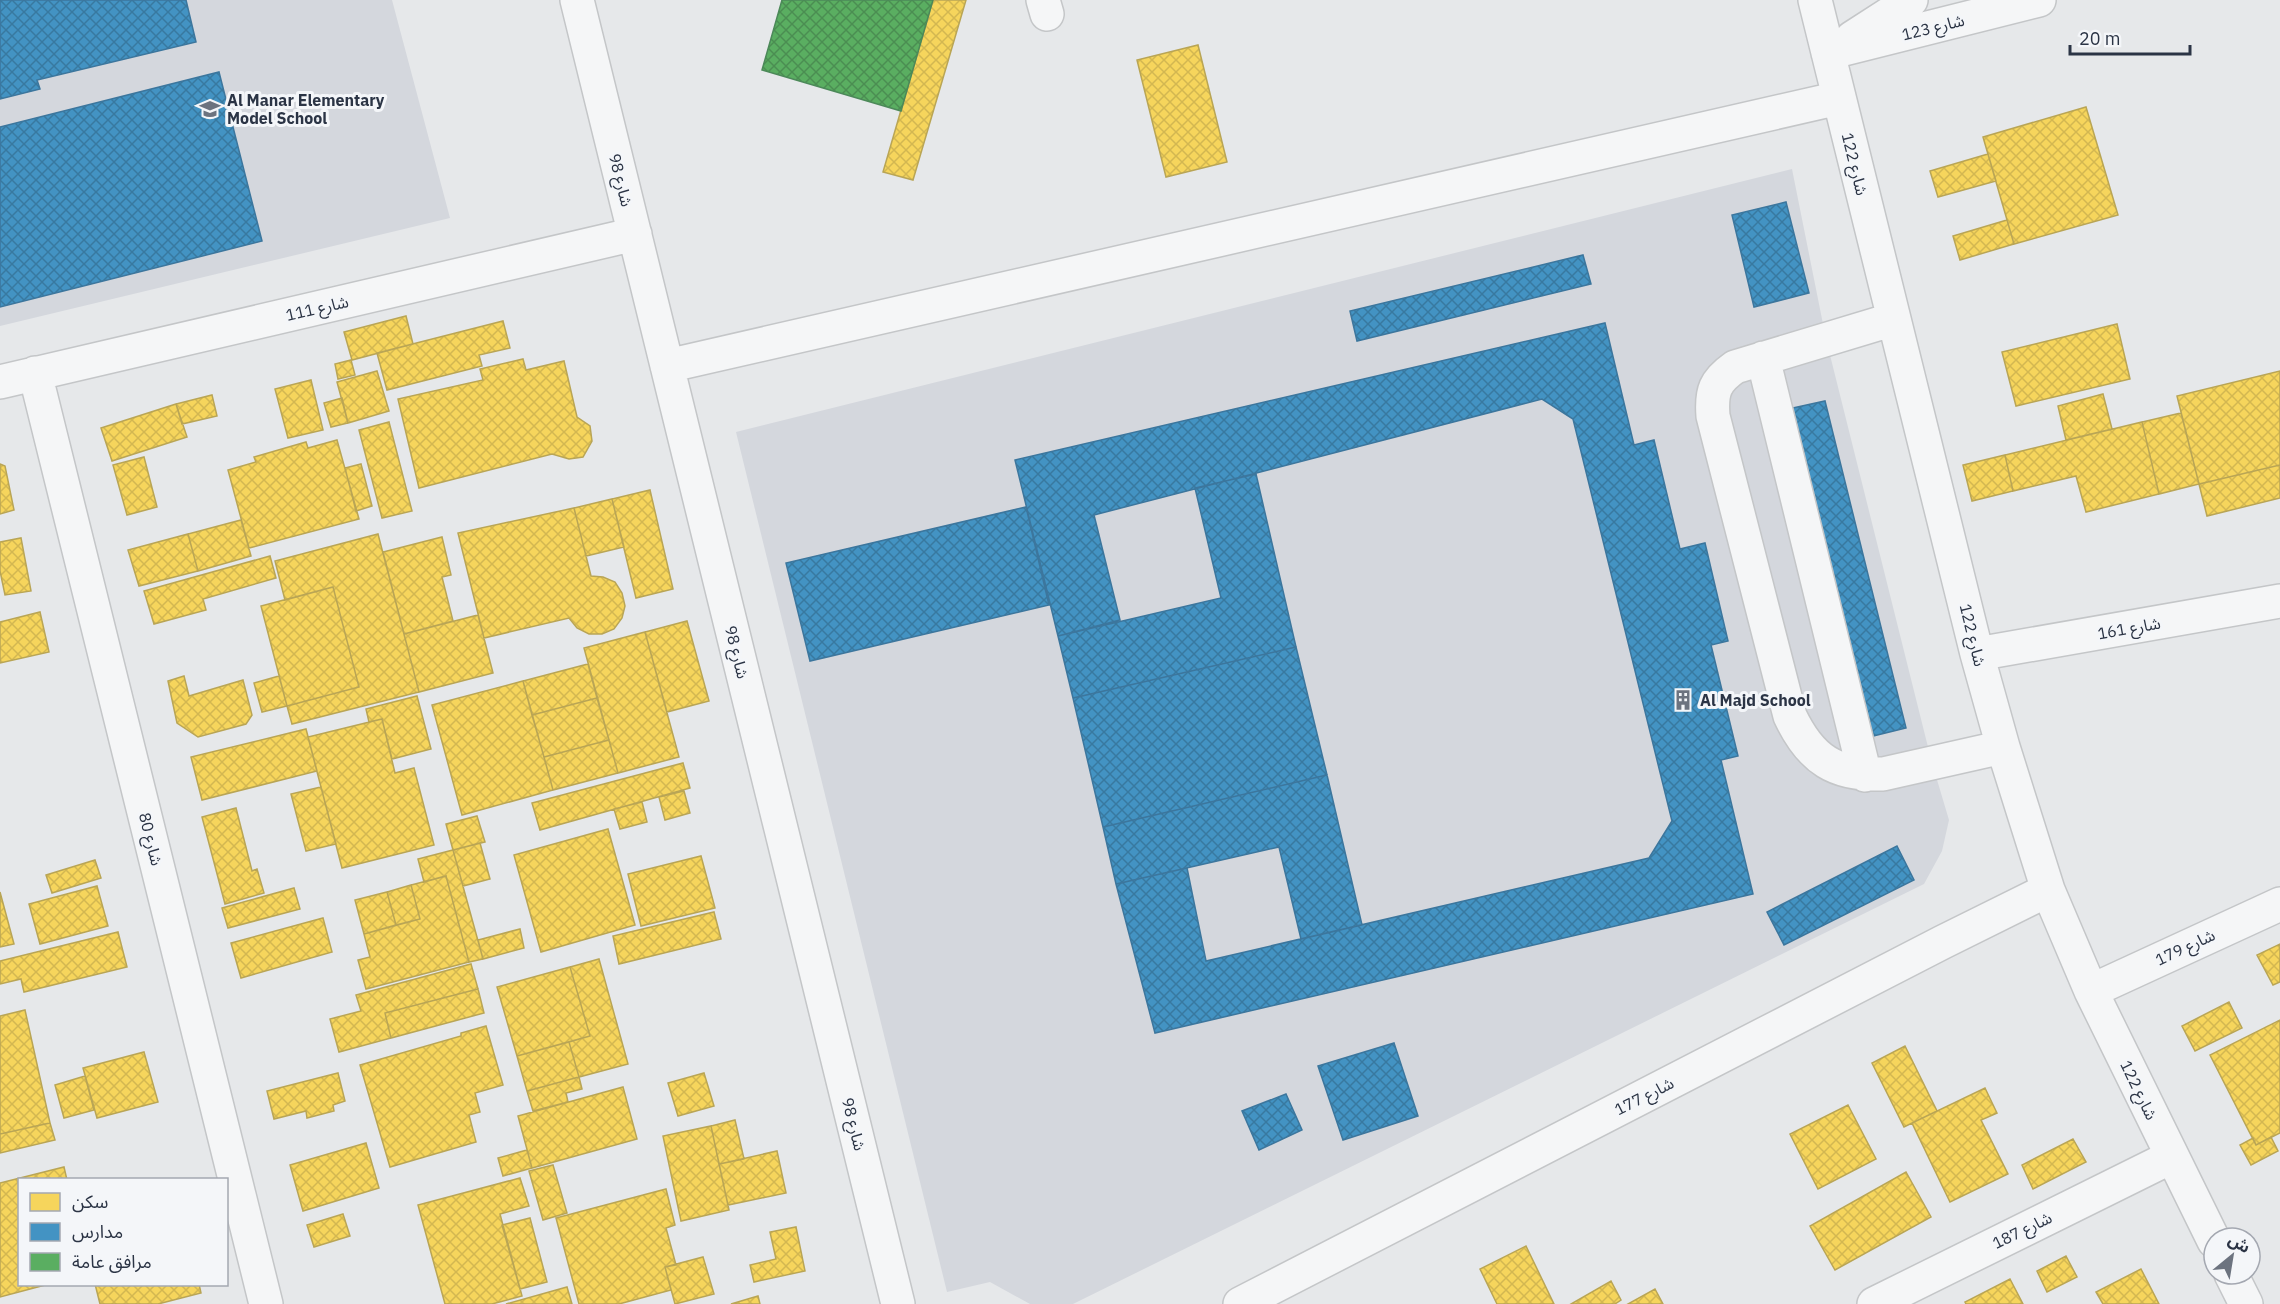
<svg xmlns="http://www.w3.org/2000/svg" width="2280" height="1304" font-family="'IBM Plex Sans','Noto Sans Arabic',sans-serif">
	<style>
		.built { fill: #d4d7dd }
		.homes { fill: url(#homes-cross-hatch); stroke: #b9a555; stroke-width: 1.5 }
		.schools { fill: url(#schools-cross-hatch); stroke: #3c769d; stroke-width: 1.5 }
		.public { fill: url(#public-cross-hatch); stroke: #4c8959; stroke-width: 1.5 }
		.lines { fill: none; stroke-linecap: round; stroke-linejoin: round }
		.minor-casing { stroke: #c4c6c8; stroke-width: 36 }
		.minor { stroke: #f5f6f7; stroke-width: 33 }
		.labels { text-anchor: middle; stroke-width: 6; stroke-linejoin: round; paint-order: stroke }
		.street-label { font-size: 16px; fill: #2b3445; stroke: #f4f6f9 }
		.poi-label { font-size: 16px; font-weight: bold; fill: #2b3445; stroke: #f4f6f9; text-anchor: start }
	</style>
	<defs>
		<pattern id="homes-cross-hatch" width="8" height="8" patternUnits="userSpaceOnUse" patternTransform="scale(1.5)"><rect width="8" height="8" fill="#f6d55c"/><path d="M0 0l8 8M0 8l8-8" fill="none" stroke="#d3b751"/></pattern>
		<pattern id="schools-cross-hatch" width="8" height="8" patternUnits="userSpaceOnUse" patternTransform="scale(1.5)"><rect width="8" height="8" fill="#4393c3"/><path d="M0 0l8 8M0 8l8-8" fill="none" stroke="#3879a0"/></pattern>
		<pattern id="public-cross-hatch" width="8" height="8" patternUnits="userSpaceOnUse" patternTransform="scale(1.5)"><rect width="8" height="8" fill="#5aae61"/><path d="M0 0l8 8M0 8l8-8" fill="none" stroke="#4b8e52"/></pattern>
	</defs>
	<rect width="100%" height="100%" fill="#e6e8ea"/>
	<path class="built" d="M 0,0 L 392,0 L 450,218 L 0,326 Z
		M 1792,169 L 1826,339 L 1932,763 L 1949,820 L 1942,851 L 1924,884 L 1073,1304 L 1030,1304 L 990,1282 L 947,1292 L 736,432 Z"/>
	<path class="homes" d="M 933,0 L 966,0 L 913,180 L 883,172 Z
		M 1198,45 L 1227,162 L 1166,177 L 1137,60 Z
		M 2086,107 L 2118,215 L 2014,244 L 1983,137 Z
		M 1988,154 L 1996,181 L 1938,197 L 1930,171 Z
		M 2007,220 L 2014,244 L 1960,260 L 1953,236 Z
		M 406,316 L 413,344 L 352,360 L 344,332 Z
		M 503,321 L 510,348 L 479,355 L 482,366 L 387,390 L 377,353 Z
		M 2117,324 L 2130,379 L 2016,406 L 2002,352 Z
		M 523,359 L 526,370 L 564,361 L 577,417 L 590,426 L 592,441 L 583,457 L 569,459 L 552,454 L 419,488 L 398,399 L 483,380 L 480,369 Z
		M 351,360 L 355,375 L 338,379 L 335,364 Z
		M 377,371 L 389,411 L 348,423 L 337,382 Z
		M 2280,371 L 2280,465 L 2199,484 L 2177,396 Z
		M 311,380 L 323,430 L 288,438 L 275,389 Z
		M 2103,394 L 2112,429 L 2066,440 L 2058,406 Z
		M 212,395 L 217,416 L 182,424 L 176,404 Z
		M 342,398 L 348,423 L 331,427 L 324,403 Z
		M 176,404 L 187,437 L 112,461 L 101,428 Z
		M 2181,413 L 2199,484 L 2159,494 L 2142,422 Z
		M 389,422 L 412,511 L 382,518 L 359,430 Z
		M 2142,422 L 2159,494 L 2086,512 L 2076,476 L 2013,491 L 2005,455 Z
		M 337,440 L 359,519 L 249,548 L 228,470 L 256,462 L 254,457 L 306,442 L 308,448 Z
		M 2005,455 L 2013,491 L 1972,501 L 1963,465 Z
		M 144,457 L 157,507 L 127,515 L 113,465 Z
		M 0,464 L 5,466 L 14,510 L 0,514 Z
		M 361,464 L 372,506 L 356,511 L 345,468 Z
		M 2280,465 L 2280,498 L 2207,516 L 2199,484 Z
		M 650,490 L 673,589 L 636,598 L 612,499 Z
		M 612,499 L 624,547 L 586,556 L 574,508 Z
		M 574,508 L 591,576 L 603,577 L 615,582 L 622,593 L 625,606 L 622,618 L 614,629 L 602,634 L 589,634 L 577,628 L 569,618 L 484,638 L 458,533 Z
		M 241,520 L 251,556 L 198,571 L 188,534 Z
		M 188,534 L 198,571 L 139,586 L 128,550 Z
		M 378,534 L 419,692 L 292,724 L 287,706 L 359,687 L 333,587 L 285,600 L 275,561 Z
		M 442,537 L 451,575 L 442,577 L 453,621 L 404,634 L 383,552 Z
		M 21,538 L 31,591 L 5,595 L 0,571 L 0,542 Z
		M 270,556 L 276,578 L 203,599 L 206,610 L 154,624 L 144,591 Z
		M 333,587 L 359,687 L 287,706 L 261,606 Z
		M 40,612 L 49,652 L 0,663 L 0,622 Z
		M 478,615 L 493,673 L 419,692 L 404,634 Z
		M 687,621 L 709,701 L 667,712 L 645,632 Z
		M 645,632 L 679,757 L 618,773 L 584,648 Z
		M 588,664 L 597,698 L 532,715 L 523,681 Z
		M 184,676 L 189,696 L 243,680 L 252,715 L 246,724 L 198,737 L 177,723 L 168,681 Z
		M 279,676 L 287,706 L 262,712 L 254,683 Z
		M 523,681 L 553,790 L 462,815 L 432,705 Z
		M 417,696 L 431,749 L 392,759 L 382,719 L 369,722 L 366,709 Z
		M 597,698 L 609,740 L 544,757 L 532,715 Z
		M 382,719 L 395,773 L 414,768 L 434,845 L 342,868 L 308,737 Z
		M 306,729 L 317,771 L 202,800 L 191,757 Z
		M 609,740 L 618,773 L 553,790 L 544,757 Z
		M 683,763 L 690,788 L 540,830 L 532,803 Z
		M 321,787 L 336,844 L 306,851 L 291,794 Z
		M 684,791 L 690,813 L 665,820 L 659,797 Z
		M 642,802 L 647,822 L 620,829 L 614,809 Z
		M 236,808 L 252,871 L 257,869 L 264,893 L 225,904 L 202,817 Z
		M 477,816 L 485,842 L 453,850 L 446,824 Z
		M 608,829 L 635,925 L 541,952 L 514,855 Z
		M 480,843 L 490,879 L 463,886 L 453,850 Z
		M 453,850 L 483,959 L 469,962 L 446,876 L 424,882 L 418,859 Z
		M 701,856 L 715,908 L 641,926 L 628,874 Z
		M 95,860 L 101,878 L 52,893 L 46,875 Z
		M 446,876 L 469,962 L 366,989 L 358,960 L 370,957 L 364,934 L 420,919 L 411,885 Z
		M 411,885 L 420,919 L 396,925 L 387,892 Z
		M 97,886 L 108,926 L 40,944 L 29,904 Z
		M 294,888 L 300,909 L 228,928 L 222,908 Z
		M 0,892 L 14,944 L 0,947 Z
		M 387,892 L 396,925 L 364,934 L 355,900 Z
		M 714,912 L 721,939 L 619,964 L 613,936 Z
		M 323,918 L 332,952 L 241,978 L 231,943 Z
		M 520,929 L 524,948 L 483,959 L 478,940 Z
		M 118,932 L 127,967 L 24,992 L 21,979 L 0,984 L 0,961 Z
		M 2280,944 L 2280,982 L 2273,985 L 2257,955 Z
		M 599,959 L 628,1064 L 579,1077 L 569,1042 L 590,1036 L 570,967 Z
		M 471,964 L 478,989 L 385,1013 L 391,1038 L 339,1052 L 330,1019 L 361,1011 L 356,995 Z
		M 570,967 L 590,1036 L 517,1056 L 497,987 Z
		M 478,989 L 484,1013 L 391,1038 L 385,1013 Z
		M 2229,1002 L 2242,1028 L 2195,1051 L 2182,1026 Z
		M 25,1010 L 50,1123 L 0,1134 L 0,1016 Z
		M 2280,1020 L 2280,1133 L 2256,1145 L 2210,1055 Z
		M 486,1026 L 503,1085 L 475,1093 L 480,1112 L 469,1115 L 476,1142 L 390,1167 L 360,1065 L 461,1036 L 461,1033 Z
		M 569,1042 L 579,1077 L 527,1091 L 517,1056 Z
		M 1905,1046 L 1937,1111 L 1904,1127 L 1872,1063 Z
		M 144,1052 L 158,1102 L 97,1118 L 83,1068 Z
		M 338,1073 L 345,1101 L 333,1105 L 334,1111 L 307,1118 L 306,1111 L 274,1119 L 267,1091 Z
		M 704,1073 L 714,1106 L 678,1116 L 668,1083 Z
		M 85,1076 L 94,1110 L 64,1118 L 55,1085 Z
		M 579,1077 L 582,1089 L 566,1093 L 568,1102 L 533,1111 L 527,1091 Z
		M 623,1087 L 637,1139 L 532,1168 L 518,1116 Z
		M 1985,1088 L 1997,1113 L 1981,1120 L 2008,1174 L 1950,1202 L 1912,1123 Z
		M 1848,1105 L 1876,1159 L 1818,1189 L 1790,1134 Z
		M 735,1120 L 744,1159 L 719,1164 L 711,1126 Z
		M 50,1123 L 55,1140 L 0,1153 L 0,1134 Z
		M 711,1126 L 729,1210 L 681,1221 L 663,1136 Z
		M 2271,1137 L 2278,1151 L 2251,1165 L 2240,1145 L 2253,1138 L 2256,1145 Z
		M 2073,1139 L 2086,1162 L 2033,1189 L 2022,1165 Z
		M 366,1143 L 379,1188 L 303,1211 L 290,1165 Z
		M 527,1150 L 532,1168 L 503,1176 L 498,1158 Z
		M 777,1151 L 786,1193 L 728,1205 L 719,1164 Z
		M 553,1165 L 567,1213 L 543,1220 L 529,1171 Z
		M 64,1167 L 67,1180 L 20,1180 L 20,1284 L 49,1284 L 0,1297 L 0,1183 Z
		M 1906,1172 L 1931,1217 L 1835,1270 L 1810,1226 Z
		M 520,1178 L 529,1206 L 500,1214 L 522,1296 L 492,1304 L 445,1304 L 418,1205 Z
		M 666,1189 L 675,1225 L 666,1228 L 676,1265 L 665,1267 L 671,1290 L 619,1304 L 579,1304 L 556,1218 Z
		M 343,1214 L 350,1236 L 314,1247 L 307,1225 Z
		M 530,1218 L 547,1282 L 520,1289 L 502,1225 Z
		M 796,1227 L 805,1271 L 754,1282 L 750,1265 L 776,1259 L 770,1232 Z
		M 1526,1246 L 1554,1304 L 1497,1304 L 1480,1269 Z
		M 2066,1256 L 2077,1277 L 2047,1292 L 2037,1271 Z
		M 703,1257 L 714,1294 L 675,1304 L 665,1267 Z
		M 2141,1269 L 2159,1304 L 2103,1304 L 2096,1292 Z
		M 2010,1279 L 2023,1304 L 1966,1304 L 1965,1302 Z
		M 1611,1281 L 1621,1300 L 1615,1304 L 1571,1304 Z
		M 95,1284 L 199,1284 L 201,1293 L 158,1304 L 100,1304 Z
		M 567,1287 L 572,1304 L 506,1304 Z
		M 1655,1289 L 1663,1304 L 1628,1304 Z
		M 758,1296 L 760,1304 L 731,1304 Z"/>
	<path class="schools" d="M 0,0 L 186,0 L 196,42 L 37,80 L 40,89 L 0,99 Z
		M 219,72 L 262,241 L 0,307 L 0,127 Z
		M 1786,202 L 1809,293 L 1754,307 L 1732,215 Z
		M 1583,255 L 1591,284 L 1357,341 L 1350,311 Z
		M 1605,323 L 1634,445 L 1654,440 L 1680,549 L 1705,543 L 1728,641 L 1711,645 L 1738,756 L 1721,760 L 1753,894 L 1155,1033 L 1116,884 L 1187,868 L 1206,961 L 1649,858 L 1672,821 L 1573,419 L 1542,399 L 1094,515 L 1120,620 L 1058,636 L 1015,460 Z
		M 1825,401 L 1906,728 L 1869,737 L 1788,409 Z
		M 1256,474 L 1296,647 L 1073,698 L 1058,636 L 1221,598 L 1195,488 Z
		M 1026,507 L 1049,605 L 810,661 L 786,563 Z
		M 1296,647 L 1327,775 L 1103,827 L 1073,698 Z
		M 1327,775 L 1362,925 L 1301,939 L 1279,847 L 1116,884 L 1103,827 Z
		M 1897,846 L 1914,880 L 1784,945 L 1767,912 Z
		M 1394,1043 L 1418,1116 L 1343,1140 L 1318,1066 Z
		M 1286,1094 L 1302,1130 L 1259,1150 L 1242,1111 Z"/>
	<path class="public" d="M 782,0 L 933,0 L 901,111 L 762,70 Z"/>
	<g class="lines">
		<g class="minor-casing">
			<path id="minor" d="M 577,0 L 898,1304
				M 1043,0 L 1047,14
				M 1815,0 L 1977,654 L 2003,747 L 2048,890 L 2091,991 L 2214,1241
				M 1852,38 L 1911,0
				M 1828,53 L 2039,0
				M 1894,319 L 1735,367 C 1715,381 1711,391 1713,416 L 1790,716 C 1811,760 1835,775 1883,774 L 2003,747
				M 1763,358 L 1865,775
				M 667,366 L 1839,98
				M 35,373 L 266,1304
				M 0,382 L 635,234
				M 1977,654 L 2280,601
				M 2091,991 L 2280,904
				M 2231,1274 L 2246,1304
				M 1240,1304 L 1943,942 L 2048,890
				M 1874,1304 L 2171,1157"/>
		</g>
		<use href="#minor" class="minor"/>
	</g>
	<defs>
		<g id="school-bare" transform="scale(1.62)"><path d="M0-5L7-2L0 1L-7-2ZM-4 1L0 2.5L4 1V4Q0 6-4 4Z" fill="#6c737f" stroke="#f4f6f9" stroke-width="2.5" paint-order="stroke"/></g>
		<g id="building-bare" transform="scale(1.62)"><path d="M-4-6H4V6H1V3H-1V6H-4ZM-2.5-4.3h1.7v1.8h-1.7ZM.8-4.3h1.7v1.8H.8ZM-2.5-1h1.7V.8h-1.7ZM.8-1h1.7V.8H.8Z" fill="#6c737f" stroke="#f4f6f9" stroke-width="2.5" paint-order="stroke"/></g>
	</defs>
	<g fill-rule="evenodd">
		<use href="#school-bare" x="210" y="109"/>
		<use href="#building-bare" x="1683" y="700"/>
	</g>
	<g class="labels">
		<g class="street-label">
			<text transform="translate(1933 27) rotate(-14)" y="6">شارع 123</text>
			<text transform="translate(1855 164) rotate(76)" y="6">شارع 122</text>
			<text transform="translate(621 180) rotate(76)" y="6">شارع 98</text>
			<text transform="translate(317 308) rotate(-13)" y="6">شارع 111</text>
			<text transform="translate(2129 628) rotate(-10)" y="6">شارع 161</text>
			<text transform="translate(1973 635) rotate(76)" y="6">شارع 122</text>
			<text transform="translate(737 652) rotate(76)" y="6">شارع 98</text>
			<text transform="translate(151 839) rotate(76)" y="6">شارع 80</text>
			<text transform="translate(2185 947) rotate(-25)" y="6">شارع 179</text>
			<text transform="translate(2139 1090) rotate(64)" y="6">شارع 122</text>
			<text transform="translate(1644 1096) rotate(-27)" y="6">شارع 177</text>
			<text transform="translate(854 1124) rotate(76)" y="6">شارع 98</text>
			<text transform="translate(2022 1230) rotate(-26)" y="6">شارع 187</text>
		</g>
		<g class="poi-label">
			<text x="227" y="106">Al Manar Elementary<tspan x="227" dy="18">Model School</tspan></text>
			<text x="1700" y="706">Al Majd School</text>
		</g>
	</g>
	<rect x="18" y="1178" width="210" height="108" fill="#f4f6f9" stroke="#a4a8b1" stroke-width="1.5"/>
	<rect x="30" y="1193" width="30" height="18" fill="#f6d55c" stroke="#a4a8b1" stroke-width="1.5"/>
	<text x="72" y="1208" font-size="18" fill="#2b3445">سكن</text>
	<rect x="30" y="1223" width="30" height="18" fill="#4393c3" stroke="#a4a8b1" stroke-width="1.5"/>
	<text x="72" y="1238" font-size="18" fill="#2b3445">مدارس</text>
	<rect x="30" y="1253" width="30" height="18" fill="#5aae61" stroke="#a4a8b1" stroke-width="1.5"/>
	<text x="72" y="1268" font-size="18" fill="#2b3445">مرافق عامة</text>
	<g transform="translate(2232 1256) rotate(30)"><circle r="28" fill="#f4f6f9" stroke="#a4a8b1" stroke-width="1.5"/>
	<path d="M0-4.5L10 22L0 15L-10 22Z" fill="#6c737f"/>
	<text y="-9" font-size="16" font-weight="bold" text-anchor="middle" fill="#2b3445">ش</text>
	</g>
	<path d="M2070 45v9h120v-9" fill="none" stroke="#2b3445" stroke-width="3"/>
	<text x="2079" y="45" font-size="18" fill="#2b3445" stroke="#f4f6f9" stroke-width="4.5" paint-order="stroke">20 m</text>
</svg>
